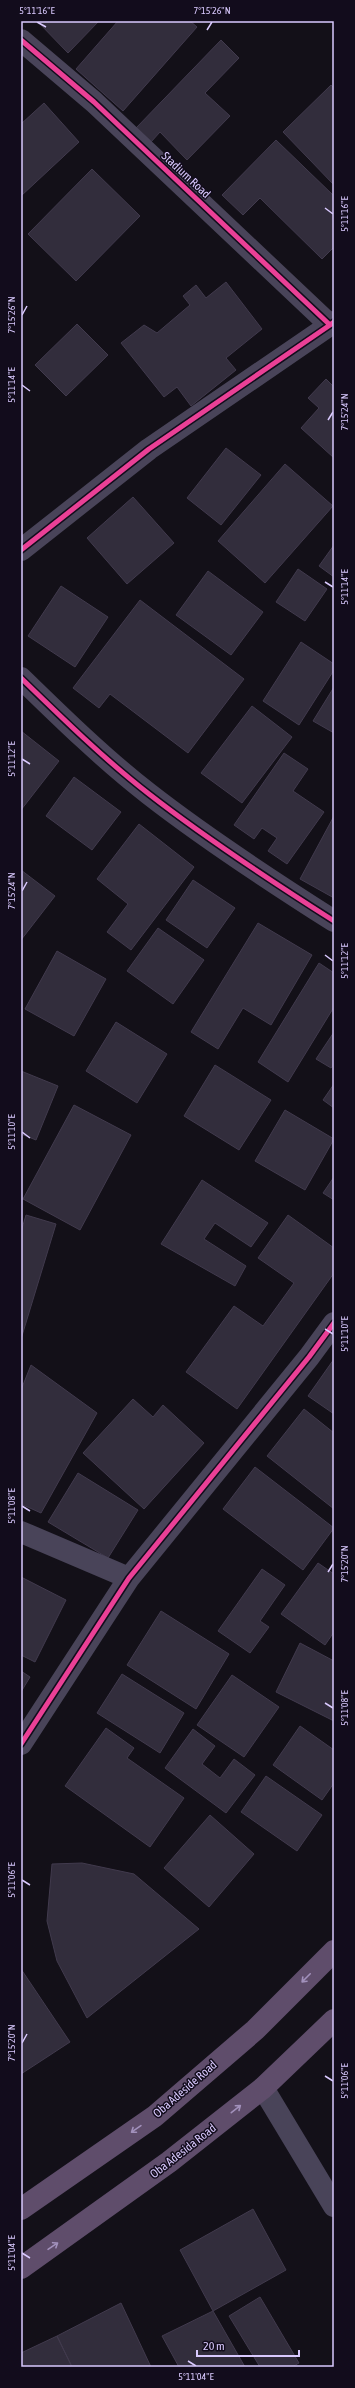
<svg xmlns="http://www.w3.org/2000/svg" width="355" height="2388" font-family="'Asap Condensed',sans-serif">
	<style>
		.building { fill: #322d3c; stroke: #413a4d }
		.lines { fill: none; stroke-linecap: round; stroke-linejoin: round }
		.minor { stroke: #494459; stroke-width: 22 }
		.primary { stroke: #5f4d6b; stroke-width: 22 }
		.cycleway-casing { stroke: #120c1c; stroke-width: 8 }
		.cycleway { stroke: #ea4096; stroke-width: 5 }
		.oneway { stroke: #a291bc }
		.ticks { fill: none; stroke: #d9c9fe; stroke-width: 1.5 }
		.labels { text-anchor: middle; stroke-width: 3; stroke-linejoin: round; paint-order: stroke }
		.street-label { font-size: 12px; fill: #d9c9fe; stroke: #120c1c }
		.neatline { fill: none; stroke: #d9c9fe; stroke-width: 1.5 }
		.ticks-label { font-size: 10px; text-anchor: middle; fill: #d9c9fe }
	</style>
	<rect width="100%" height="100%" fill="#131018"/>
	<path class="building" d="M 37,21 L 99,21 L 68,53 Z
		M 118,21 L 190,21 L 197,27 L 123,111 L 76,69 Z
		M 221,40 L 239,58 L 205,93 L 230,116 L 187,160 L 160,132 L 151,142 L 136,128 Z
		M 331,85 L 334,88 L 334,185 L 283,132 Z
		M 44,103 L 79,142 L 21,196 L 21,124 Z
		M 276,140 L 334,196 L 334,247 L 322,259 L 260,198 L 243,215 L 222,195 Z
		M 92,169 L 140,216 L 76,281 L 28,234 Z
		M 226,282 L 262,329 L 226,358 L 236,370 L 191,406 L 177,387 L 164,397 L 121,343 L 144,325 L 157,333 L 190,305 L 183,296 L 196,285 L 206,298 Z
		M 77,324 L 108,355 L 66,396 L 35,365 Z
		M 326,379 L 334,387 L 334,458 L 301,428 L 319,408 L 308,398 Z
		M 226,448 L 261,475 L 221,525 L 187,498 Z
		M 285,464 L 333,506 L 265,583 L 218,541 Z
		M 133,497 L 174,543 L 127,584 L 87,538 Z
		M 334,545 L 334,577 L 319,566 Z
		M 298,569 L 327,589 L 305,621 L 276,602 Z
		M 208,571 L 263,612 L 231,655 L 176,615 Z
		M 61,586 L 108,617 L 75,667 L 28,636 Z
		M 140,600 L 244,679 L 188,753 L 110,694 L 99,708 L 73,688 Z
		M 301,642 L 334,664 L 334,670 L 299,725 L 263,701 Z
		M 334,687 L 334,733 L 313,721 Z
		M 252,706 L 292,737 L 242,803 L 201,773 Z
		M 21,731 L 59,761 L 21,810 Z
		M 284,753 L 308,769 L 293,791 L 324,812 L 287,864 L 268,851 L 277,838 L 262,828 L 254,839 L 234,825 Z
		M 74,777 L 121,812 L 92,850 L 46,816 Z
		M 334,816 L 334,898 L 300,879 Z
		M 139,824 L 194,867 L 131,950 L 107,932 L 128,904 L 97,879 Z
		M 21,870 L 55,896 L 21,940 Z
		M 193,880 L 235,908 L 207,948 L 166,920 Z
		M 258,923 L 312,955 L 271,1025 L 243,1008 L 218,1049 L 191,1032 Z
		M 158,928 L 204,960 L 173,1004 L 127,971 Z
		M 57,951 L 106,979 L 74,1036 L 25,1009 Z
		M 319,963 L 334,973 L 334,1007 L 288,1082 L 258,1062 Z
		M 116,1022 L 167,1054 L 137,1103 L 86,1071 Z
		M 334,1032 L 334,1064 L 331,1068 L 316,1059 Z
		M 215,1065 L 271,1100 L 239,1150 L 184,1116 Z
		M 21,1071 L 58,1086 L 36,1140 L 21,1134 Z
		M 334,1084 L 334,1108 L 323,1100 Z
		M 74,1105 L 131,1135 L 80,1230 L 23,1199 Z
		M 285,1110 L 334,1139 L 305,1190 L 255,1161 Z
		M 334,1177 L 334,1200 L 323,1193 Z
		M 202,1180 L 268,1223 L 251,1247 L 215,1223 L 204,1239 L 246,1266 L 235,1286 L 161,1244 Z
		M 26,1215 L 56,1224 L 21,1339 L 21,1232 Z
		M 288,1215 L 334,1248 L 334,1273 L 237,1409 L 186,1372 L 234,1306 L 263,1326 L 294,1283 L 258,1258 Z
		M 334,1359 L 334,1414 L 308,1396 Z
		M 31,1365 L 97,1413 L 41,1513 L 21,1504 L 21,1390 Z
		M 133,1399 L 153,1417 L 163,1405 L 204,1443 L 144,1509 L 83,1453 Z
		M 304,1409 L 334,1433 L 334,1509 L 267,1456 Z
		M 255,1467 L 334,1528 L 303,1570 L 223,1509 Z
		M 78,1473 L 138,1510 L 108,1558 L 48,1522 Z
		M 318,1563 L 334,1574 L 334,1632 L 325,1645 L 281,1614 Z
		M 262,1569 L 285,1585 L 260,1621 L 269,1627 L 250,1653 L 218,1631 Z
		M 21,1577 L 66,1600 L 35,1662 L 21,1655 Z
		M 161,1611 L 229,1654 L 196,1709 L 127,1665 Z
		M 300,1643 L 334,1661 L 334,1721 L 276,1692 Z
		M 21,1671 L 30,1677 L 21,1692 Z
		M 122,1674 L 184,1713 L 160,1753 L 97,1713 Z
		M 232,1675 L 279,1707 L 244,1757 L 197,1725 Z
		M 300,1726 L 334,1750 L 334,1783 L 322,1800 L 273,1765 Z
		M 106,1728 L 134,1748 L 127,1758 L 184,1798 L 150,1847 L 65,1786 Z
		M 193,1729 L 215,1746 L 202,1764 L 220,1778 L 234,1759 L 255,1775 L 226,1813 L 165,1768 Z
		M 266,1776 L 322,1815 L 297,1851 L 241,1812 Z
		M 210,1815 L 254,1854 L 209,1907 L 164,1868 Z
		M 82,1863 L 134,1874 L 199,1929 L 87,2018 L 57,1961 L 47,1921 L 52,1864 Z
		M 21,1969 L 70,2042 L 21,2074 Z
		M 253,2209 L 286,2270 L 213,2311 L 180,2250 Z
		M 260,2297 L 299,2363 L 292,2367 L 260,2367 L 229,2316 Z
		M 121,2303 L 151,2367 L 72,2367 L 57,2336 Z
		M 213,2311 L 245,2367 L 179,2367 L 162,2336 Z
		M 57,2336 L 72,2367 L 21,2367 L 21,2353 Z"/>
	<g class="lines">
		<path class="minor" d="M 21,40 L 94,102 L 330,325 L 334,322
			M 21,550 L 149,449 L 330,325
			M 21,678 C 62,718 104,759 149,794 C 208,840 271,881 334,921
			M 21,1532 L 129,1578
			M 21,1744 L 129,1578 L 309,1357 L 334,1323
			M 263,2088 L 334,2206"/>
		<path class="primary" d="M 21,2209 L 155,2116 L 255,2030 L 334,1951
			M 21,2268 L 169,2162 L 263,2088 L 334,2020"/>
		<g class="cycleway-casing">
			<path id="cycleway" d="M 21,40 L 94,102 L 330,325 L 334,322
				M 21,550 L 149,449 L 330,325
				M 21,678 C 62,718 104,759 149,794 C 208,840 271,881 334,921
				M 21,1744 L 129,1578 L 309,1357 L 334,1323"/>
		</g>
		<use href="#cycleway" class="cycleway"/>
	</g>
	<defs><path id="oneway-shaft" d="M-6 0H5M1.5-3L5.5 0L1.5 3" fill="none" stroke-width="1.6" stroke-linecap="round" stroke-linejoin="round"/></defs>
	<g class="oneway">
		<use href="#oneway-shaft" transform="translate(306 1978) rotate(135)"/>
		<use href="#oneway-shaft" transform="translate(236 2109) rotate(-38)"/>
		<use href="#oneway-shaft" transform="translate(136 2129) rotate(145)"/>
		<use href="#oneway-shaft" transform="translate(53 2246) rotate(-34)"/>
	</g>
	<path class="ticks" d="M 37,22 L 46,27M 207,30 L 212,22M 325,208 L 333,214M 22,315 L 27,306M 22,385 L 30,391M 328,420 L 333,412M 325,582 L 333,587M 22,759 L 30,764M 22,891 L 27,882M 325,955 L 333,961M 22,1132 L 30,1138M 325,1329 L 333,1334M 22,1506 L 30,1511M 328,1572 L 333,1564M 325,1703 L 333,1708M 22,1880 L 30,1885M 22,2043 L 27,2034M 325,2076 L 333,2081M 22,2253 L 30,2258M 188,2361 L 196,2366"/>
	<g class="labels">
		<g class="street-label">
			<text transform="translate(186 175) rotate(43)" y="4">Stadium Road</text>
			<text transform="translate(185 2089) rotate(-41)" y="4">Oba Adeside Road</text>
			<text transform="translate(183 2151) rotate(-38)" y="4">Oba Adesida Road</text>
		</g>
	</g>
	<rect width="355" height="2388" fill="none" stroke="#120c1c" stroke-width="44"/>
	<path d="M197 2350v6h102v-6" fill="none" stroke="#d9c9fe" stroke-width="2"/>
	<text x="203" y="2350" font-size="12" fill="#d9c9fe" stroke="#120c1c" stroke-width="3" paint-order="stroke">20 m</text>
	<rect x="22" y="22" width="311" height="2344" class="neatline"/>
	<g class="ticks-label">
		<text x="37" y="14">5°11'16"E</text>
		<text x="212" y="14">7°15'26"N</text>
		<text transform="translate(344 214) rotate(-90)" y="4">5°11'16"E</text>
		<text transform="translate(11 315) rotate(-90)" y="4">7°15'26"N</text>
		<text transform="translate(11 385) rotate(-90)" y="4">5°11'14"E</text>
		<text transform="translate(344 412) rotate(-90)" y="4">7°15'24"N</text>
		<text transform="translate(344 587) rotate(-90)" y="4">5°11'14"E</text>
		<text transform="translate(11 759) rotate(-90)" y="4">5°11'12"E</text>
		<text transform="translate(11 891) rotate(-90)" y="4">7°15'24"N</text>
		<text transform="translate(344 961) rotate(-90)" y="4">5°11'12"E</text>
		<text transform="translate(11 1132) rotate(-90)" y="4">5°11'10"E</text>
		<text transform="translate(344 1334) rotate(-90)" y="4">5°11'10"E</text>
		<text transform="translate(11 1506) rotate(-90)" y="4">5°11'08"E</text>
		<text transform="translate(344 1564) rotate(-90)" y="4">7°15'20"N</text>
		<text transform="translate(344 1708) rotate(-90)" y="4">5°11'08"E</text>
		<text transform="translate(11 1880) rotate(-90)" y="4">5°11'06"E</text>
		<text transform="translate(11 2043) rotate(-90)" y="4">7°15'20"N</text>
		<text transform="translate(344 2081) rotate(-90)" y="4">5°11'06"E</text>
		<text transform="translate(11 2253) rotate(-90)" y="4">5°11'04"E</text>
		<text x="196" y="2380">5°11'04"E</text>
	</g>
</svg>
